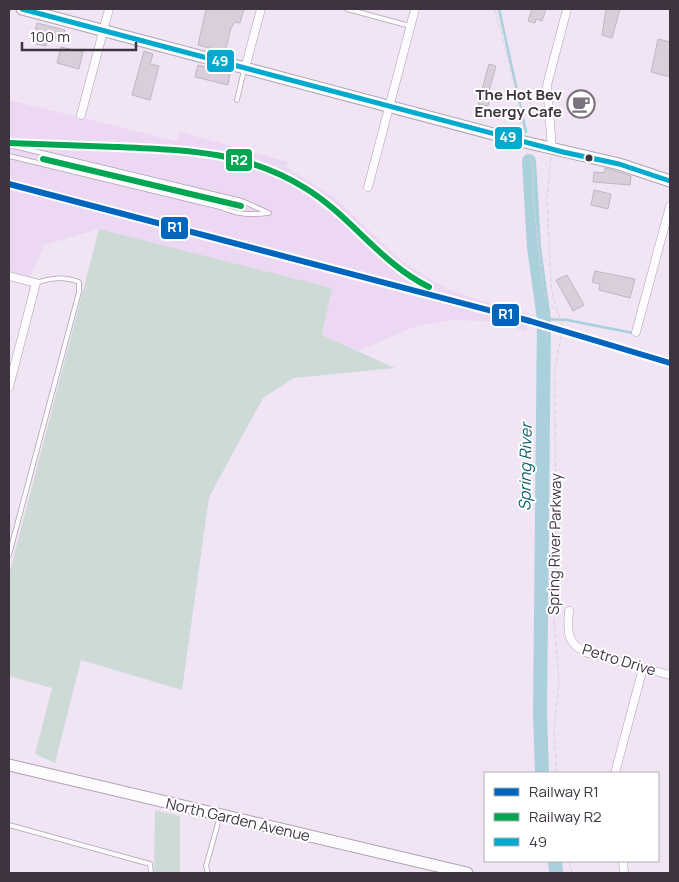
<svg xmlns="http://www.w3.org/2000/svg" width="679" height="882" font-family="Manrope,sans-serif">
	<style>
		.built { fill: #edd8f4 }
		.green { fill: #cedad6 }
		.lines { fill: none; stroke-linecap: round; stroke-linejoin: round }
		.stream { stroke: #a9d0db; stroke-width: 2.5 }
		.river { stroke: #a9d0db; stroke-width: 14 }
		.building { fill: #dacedc; stroke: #c1b7c3 }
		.lane-casing { stroke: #ada4b0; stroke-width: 5.5 }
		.street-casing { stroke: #ada4b0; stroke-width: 9 }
		.secondary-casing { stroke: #ada4b0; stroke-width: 13 }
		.path { stroke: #d8d5d9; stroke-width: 1; stroke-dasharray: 5 2.5; stroke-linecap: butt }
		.lane { stroke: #fdfbfe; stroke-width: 4 }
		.street { stroke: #fdfbfe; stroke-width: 8 }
		.secondary { stroke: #fdfbfe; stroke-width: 11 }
		.secondary-bridge-casing { stroke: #ada4b0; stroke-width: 13; stroke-linecap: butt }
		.secondary-bridge { stroke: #fdfbfe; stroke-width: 11 }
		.bus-1-casing { stroke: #fff; stroke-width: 9 }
		.bus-1 { stroke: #00a9ce; stroke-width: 5 }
		.rail-1-casing { stroke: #fff; stroke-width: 10 }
		.rail-2-casing { stroke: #fff; stroke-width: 10 }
		.rail-1 { stroke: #0065bd; stroke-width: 6 }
		.rail-2 { stroke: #00a651; stroke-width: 6 }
		.bus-dot { fill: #3d3440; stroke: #fff; stroke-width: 2 }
		.labels { text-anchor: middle; stroke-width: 4; stroke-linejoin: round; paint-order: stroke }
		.poi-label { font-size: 15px; font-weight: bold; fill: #3d3440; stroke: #fff; text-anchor: end }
		.street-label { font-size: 15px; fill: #3d3440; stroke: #fff }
		.water-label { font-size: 16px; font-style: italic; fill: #055f69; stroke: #fff }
		.line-badge { stroke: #fff; stroke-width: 2 }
		.badge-label { font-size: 14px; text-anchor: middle; font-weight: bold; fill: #fff }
	</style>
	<rect width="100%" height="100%" fill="#f0e4f5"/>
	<path class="built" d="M 9,100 L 177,141 L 180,132 L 288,162 L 286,167 L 335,198 L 400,260 L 445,288 L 491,304 L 531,314 L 526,331 L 485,321 L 449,320 L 411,328 L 358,351 L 322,335 L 332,288 L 99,229 L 44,245 L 27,285 L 9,280 Z"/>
	<path class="green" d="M 99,229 L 332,288 L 322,335 L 395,368 L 294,378 L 263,398 L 209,497 L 182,690 L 81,660 L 55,763 L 35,754 L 52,688 L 9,676 L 9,575 Z
		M 155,810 L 180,816 L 180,873 L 154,873 Z"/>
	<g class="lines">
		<path class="stream" d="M 499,9 L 526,132
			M 544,319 L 567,320 L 633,333"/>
		<path class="river" d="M 529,161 L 534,247 L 544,319 L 540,713 L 542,773
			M 555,861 L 556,873"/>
	</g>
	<path class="building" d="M 206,9 L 244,9 L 240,23 L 235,22 L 231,28 L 225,52 L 198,45 Z
		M 532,9 L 546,9 L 542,21 L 536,19 L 535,23 L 528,21 Z
		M 606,9 L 620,9 L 612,38 L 602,35 Z
		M 37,23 L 65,30 L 62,40 L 48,36 L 46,46 L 32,43 Z
		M 658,39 L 670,42 L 670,77 L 651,72 Z
		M 61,47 L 83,52 L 79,69 L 57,63 Z
		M 144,51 L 153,54 L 150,64 L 159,66 L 150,100 L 132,95 Z
		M 489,64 L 496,66 L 487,98 L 490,99 L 488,106 L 478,104 Z
		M 198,65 L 230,73 L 228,85 L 195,77 Z
		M 576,95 L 590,98 L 586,113 L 572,109 Z
		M 605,168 L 631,176 L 630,185 L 593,182 L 594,172 L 604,173 Z
		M 594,190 L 611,194 L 608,209 L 591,205 Z
		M 595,271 L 635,279 L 630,298 L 599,290 L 600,284 L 592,282 Z
		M 567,275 L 584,305 L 573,311 L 556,280 Z"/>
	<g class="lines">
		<g class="lane-casing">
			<path id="lane" d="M 347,9 L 410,26
				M 237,100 L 244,70
				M 9,145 L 242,201 L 269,213 C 250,215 238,215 220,207 L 9,156
				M 9,555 L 79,292 L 79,282 C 63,276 51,278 36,283
				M 9,825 L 150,864 L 151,873
				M 208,873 L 206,866 L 220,816"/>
		</g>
		<g class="street-casing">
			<path id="street" d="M 245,68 L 261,9
				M 81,115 L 109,9
				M 552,149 L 547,85 L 567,9
				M 368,187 L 415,9
				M 9,276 L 36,283 L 9,387
				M 636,332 L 670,206
				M 569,611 C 567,632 567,645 588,653 L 670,675
				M 615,773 L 643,668
				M 623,861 L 624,873"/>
		</g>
		<g class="secondary-casing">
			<path id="secondary" d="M 22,9 L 516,140
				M 542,146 L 619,164 L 670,181
				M 9,765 L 467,873"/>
		</g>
		<path class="path" d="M 495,9 L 520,106 L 522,132
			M 527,152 L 533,164 L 533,198 L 543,289 L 547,300 L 558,313
			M 551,157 L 547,199 L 551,283 L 553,297 L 563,327 L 555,368 L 556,582 L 554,621 L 559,682 L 554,732 L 557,773
			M 569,861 L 572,873"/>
		<use href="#lane" class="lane"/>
		<use href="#street" class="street"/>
		<use href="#secondary" class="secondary"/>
		<g class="secondary-bridge-casing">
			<path id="secondary-bridge" d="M 516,140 L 542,146"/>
		</g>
		<use href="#secondary-bridge" class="secondary-bridge"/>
		<g class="bus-1-casing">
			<path id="bus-1" d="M 22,9 L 563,152 L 619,164 L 670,181"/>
		</g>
		<use href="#bus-1" class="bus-1"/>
		<g class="rail-1-casing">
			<path id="rail-1" d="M 9,184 L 530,321 L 670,363"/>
		</g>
		<g class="rail-2-casing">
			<path id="rail-2" d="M 9,143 C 45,144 82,146 119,147 C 185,150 246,151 305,188 C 350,215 381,264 429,287
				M 43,159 L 241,206"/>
		</g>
		<use href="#rail-1" class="rail-1"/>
		<use href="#rail-2" class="rail-2"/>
	</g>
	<defs>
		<g id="cafe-ring" transform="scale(1.4375)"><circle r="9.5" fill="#fff" stroke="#7c727f" stroke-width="1.5"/><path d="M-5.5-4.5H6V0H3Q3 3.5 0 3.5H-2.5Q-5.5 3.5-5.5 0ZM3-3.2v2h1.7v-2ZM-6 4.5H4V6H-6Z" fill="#7c727f"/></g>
	</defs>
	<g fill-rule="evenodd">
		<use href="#cafe-ring" x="581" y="104"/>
	</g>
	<circle class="bus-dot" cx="589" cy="158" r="4.5"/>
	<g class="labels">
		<g class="poi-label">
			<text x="562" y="100">The Hot Bev<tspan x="562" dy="17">Energy Cafe</tspan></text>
		</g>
		<g class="street-label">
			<text transform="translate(555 544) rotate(-89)" y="5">Spring River Parkway</text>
			<text transform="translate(619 660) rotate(17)" y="5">Petro Drive</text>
			<text transform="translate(238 820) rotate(13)" y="5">North Garden Avenue</text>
		</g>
		<g class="water-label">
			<text transform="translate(525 467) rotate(-89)" y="6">Spring River</text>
		</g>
	</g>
	<g class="line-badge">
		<rect x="206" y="49" width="29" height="24" rx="5" fill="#00a9ce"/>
		<rect x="494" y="126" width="29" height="24" rx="5" fill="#00a9ce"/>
		<rect x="225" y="148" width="28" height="24" rx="5" fill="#00a651"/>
		<rect x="160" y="216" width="29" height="24" rx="5" fill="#0065bd"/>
		<rect x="491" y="303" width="29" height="24" rx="5" fill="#0065bd"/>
	</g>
	<g class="badge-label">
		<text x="220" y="66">49</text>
		<text x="508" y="142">49</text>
		<text x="239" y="165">R2</text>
		<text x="175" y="232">R1</text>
		<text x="506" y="319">R1</text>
	</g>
	<rect width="679" height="882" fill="none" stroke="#3d3440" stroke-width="20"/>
	<rect x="484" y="772" width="175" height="90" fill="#ffffff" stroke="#b1aeb3"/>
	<rect x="494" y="788" width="25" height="8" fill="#0065bd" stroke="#b1aeb3"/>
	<text x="529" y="797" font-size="15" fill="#3d3440">Railway R1</text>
	<rect x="494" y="813" width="25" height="8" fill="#00a651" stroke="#b1aeb3"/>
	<text x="529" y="822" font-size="15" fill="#3d3440">Railway R2</text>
	<rect x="494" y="838" width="25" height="8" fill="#00a9ce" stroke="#b1aeb3"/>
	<text x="529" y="847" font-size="15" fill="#3d3440">49</text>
	<path d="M22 42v8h114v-8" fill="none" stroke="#3d3440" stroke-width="2.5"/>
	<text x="30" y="42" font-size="15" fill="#3d3440" stroke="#ffffff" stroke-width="4" paint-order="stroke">100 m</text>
</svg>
